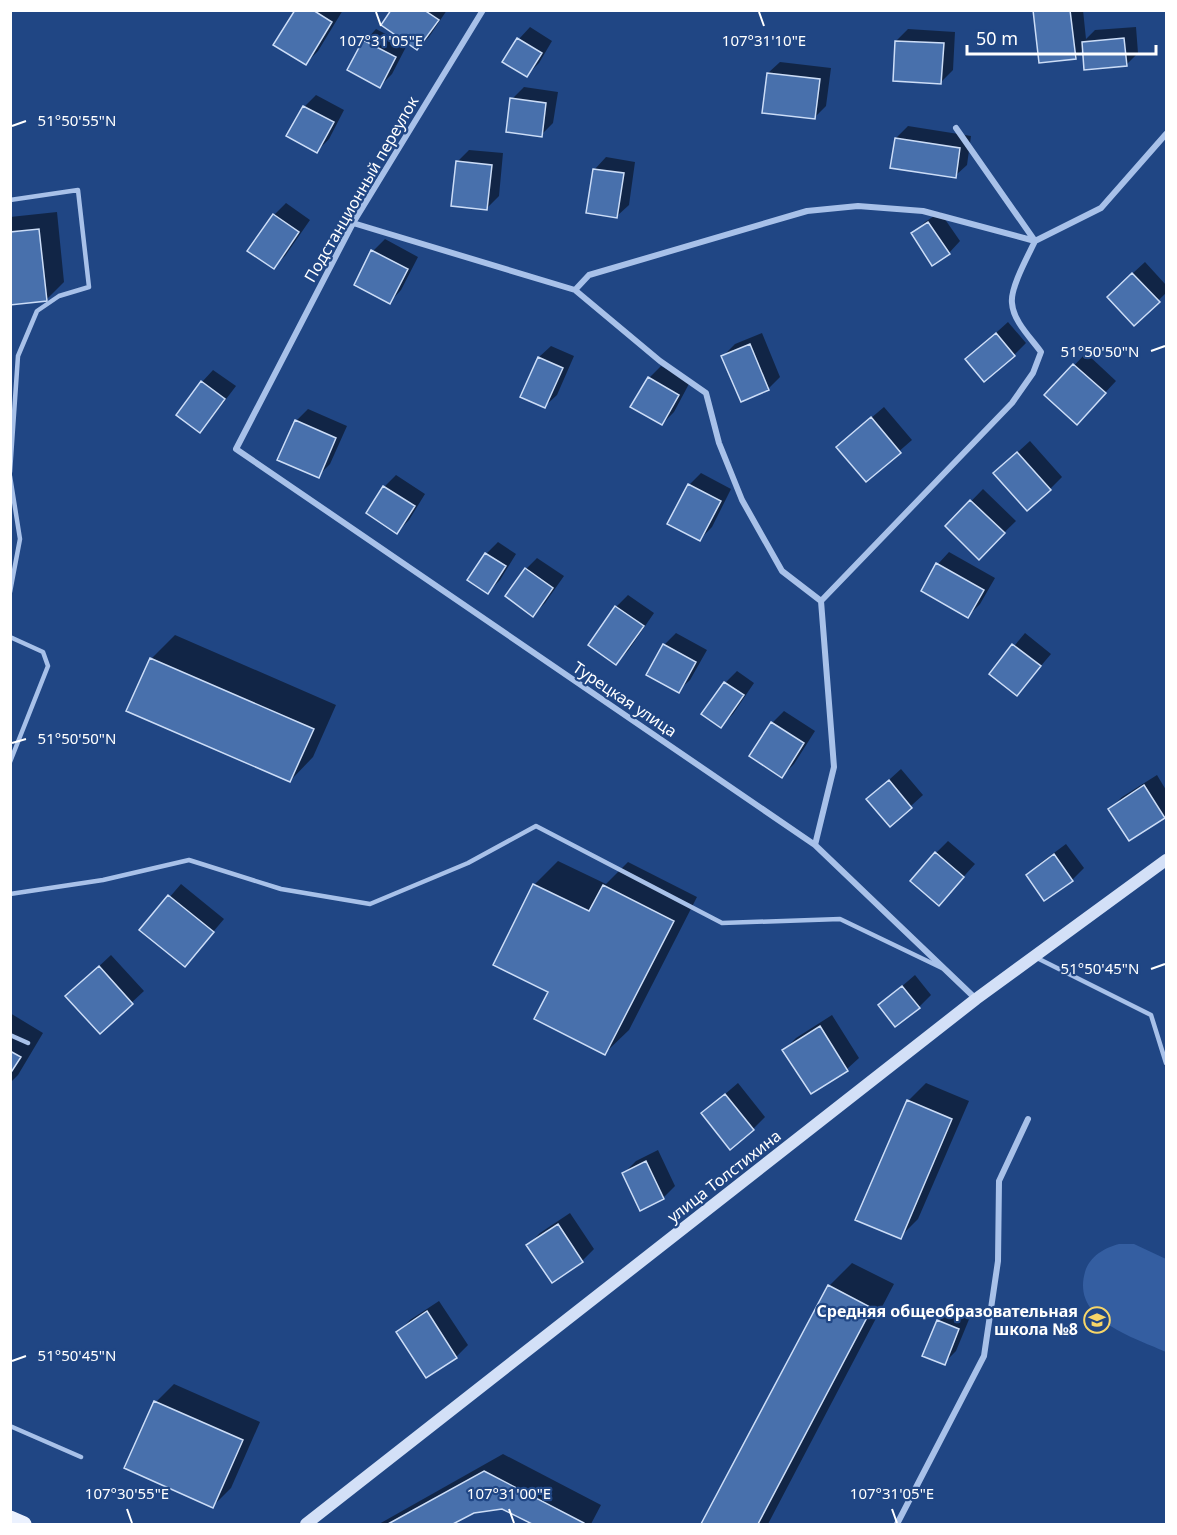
<svg xmlns="http://www.w3.org/2000/svg" width="1177" height="1535" font-family="'Noto Sans',sans-serif">
	<style>
		.green { fill: #345ea1 }
		.shadow { fill: #0007 }
		.building { fill: #4870ac; stroke: #ccddf7; stroke-width: 1.5 }
		.lines { fill: none; stroke-linecap: round; stroke-linejoin: round }
		.lane { stroke: #a8c1e9; stroke-width: 4.5 }
		.street { stroke: #a8c1e9; stroke-width: 6 }
		.secondary { stroke: #d3e0f7; stroke-width: 12 }
		.primary { stroke: #ebf1fe; stroke-width: 15 }
		.ticks { fill: none; stroke: #fff; stroke-width: 2 }
		.labels { text-anchor: middle; stroke-width: 4.5; stroke-linejoin: round; paint-order: stroke }
		.street-label { font-size: 16px; fill: #fff; stroke: #204684 }
		.poi-label { font-size: 16px; font-weight: bold; fill: #fff; stroke: #204684; text-anchor: end }
		.ticks-label { font-size: 15px; text-anchor: middle; fill: #fff; stroke: #204684; stroke-width: 4.5; stroke-linejoin: round; paint-order: stroke }
	</style>
	<rect width="100%" height="100%" fill="#204684"/>
	<path class="green" d="M 1119,1244 L 1134,1244 L 1166,1259 L 1166,1352 C 1134,1337 1071,1320 1085,1272 C 1090,1256 1104,1248 1119,1244 Z"/>
	<path class="shadow" d="M 296,10 L 343,10 L 318,51 L 306,63 Z
		M 393,10 L 447,10 L 429,37 L 417,48 Z
		M 1034,10 L 1083,10 L 1086,39 L 1095,30 L 1136,27 L 1138,53 L 1126,65 L 1084,49 L 1075,58 Z
		M 530,27 L 552,41 L 539,63 L 527,75 L 519,39 Z
		M 376,29 L 407,45 L 392,74 L 380,86 L 349,70 L 365,41 Z
		M 908,29 L 955,32 L 953,70 L 941,82 L 896,41 Z
		M 780,62 L 831,68 L 826,106 L 814,118 L 768,73 Z
		M 524,87 L 558,92 L 553,123 L 541,135 L 512,99 Z
		M 316,95 L 344,110 L 329,139 L 317,151 L 304,107 Z
		M 908,126 L 971,136 L 967,165 L 955,176 L 896,138 Z
		M 469,150 L 503,153 L 499,196 L 487,208 L 457,162 Z
		M 606,157 L 635,162 L 629,205 L 617,216 L 595,169 Z
		M 286,203 L 310,220 L 285,256 L 273,267 L 274,215 Z
		M 57,212 L 64,282 L 46,300 L 10,304 L 10,217 Z
		M 940,212 L 960,241 L 949,253 L 913,234 L 925,222 Z
		M 385,239 L 418,257 L 401,290 L 390,302 L 373,251 Z
		M 1145,262 L 1166,285 L 1166,293 L 1134,324 L 1120,285 Z
		M 1008,322 L 1026,343 L 1014,355 L 967,359 Z
		M 762,333 L 780,377 L 768,389 L 723,356 L 735,344 Z
		M 551,346 L 574,356 L 557,395 L 545,406 L 522,396 L 539,357 Z
		M 1086,353 L 1116,381 L 1088,411 L 1046,395 Z
		M 661,366 L 690,382 L 674,412 L 662,424 L 649,378 Z
		M 213,370 L 236,386 L 211,419 L 200,431 L 202,382 Z
		M 884,407 L 912,440 L 866,480 L 850,436 Z
		M 308,409 L 347,426 L 330,464 L 318,476 L 296,421 Z
		M 1030,441 L 1062,477 L 1050,489 L 1007,462 Z
		M 701,473 L 731,489 L 712,527 L 700,539 L 689,485 Z
		M 396,475 L 425,494 L 409,520 L 397,532 L 368,512 L 384,487 Z
		M 983,489 L 1016,521 L 979,557 L 947,526 Z
		M 498,542 L 516,554 L 500,580 L 488,592 L 486,554 Z
		M 949,552 L 995,578 L 980,604 L 968,616 L 938,564 Z
		M 537,558 L 564,576 L 545,603 L 533,615 L 526,569 Z
		M 628,595 L 654,613 L 628,651 L 616,663 L 590,645 L 616,607 Z
		M 676,633 L 707,650 L 690,680 L 678,691 L 664,645 Z
		M 1025,633 L 1051,654 L 1017,694 L 991,674 Z
		M 175,635 L 336,705 L 313,757 L 290,781 L 151,659 Z
		M 737,671 L 754,683 L 733,714 L 721,726 L 703,714 L 725,683 Z
		M 784,711 L 815,731 L 794,764 L 782,776 L 751,756 L 772,723 Z
		M 901,769 L 923,795 L 890,825 L 868,799 Z
		M 1157,775 L 1166,790 L 1166,814 L 1164,817 L 1110,809 L 1122,797 Z
		M 948,841 L 975,864 L 939,904 L 936,853 Z
		M 1066,844 L 1084,868 L 1072,880 L 1045,899 L 1028,875 L 1039,864 Z
		M 558,861 L 606,884 L 628,862 L 697,897 L 629,1030 L 605,1053 L 534,885 Z
		M 181,884 L 224,919 L 185,965 L 142,929 Z
		M 111,955 L 144,991 L 100,1032 L 79,985 Z
		M 915,975 L 931,995 L 919,1007 L 880,1005 Z
		M 10,1013 L 43,1033 L 18,1075 L 10,1083 Z
		M 832,1015 L 859,1058 L 847,1069 L 811,1092 L 784,1050 L 796,1038 Z
		M 738,1083 L 765,1117 L 753,1129 L 703,1113 Z
		M 926,1083 L 969,1101 L 918,1219 L 900,1237 L 908,1101 Z
		M 658,1150 L 675,1186 L 663,1198 L 624,1173 L 636,1161 Z
		M 570,1213 L 594,1249 L 582,1261 L 552,1281 L 528,1245 L 540,1233 Z
		M 852,1263 L 894,1284 L 768,1524 L 703,1524 L 829,1286 Z
		M 439,1301 L 468,1345 L 456,1357 L 427,1376 L 398,1332 L 410,1320 Z
		M 950,1309 L 970,1317 L 956,1351 L 944,1363 L 939,1321 Z
		M 174,1384 L 260,1422 L 231,1488 L 213,1506 L 156,1402 Z
		M 503,1454 L 601,1505 L 591,1524 L 536,1524 L 502,1507 L 474,1511 L 450,1524 L 379,1524 Z"/>
	<path class="building" d="M 295,10 L 313,10 L 332,22 L 306,65 L 273,45 Z
		M 391,10 L 424,10 L 439,20 L 417,50 L 381,25 Z
		M 1033,10 L 1070,10 L 1076,59 L 1039,63 Z
		M 517,38 L 542,53 L 527,77 L 502,62 Z
		M 1124,38 L 1127,66 L 1084,70 L 1082,42 Z
		M 363,40 L 396,57 L 380,88 L 347,70 Z
		M 895,41 L 944,43 L 941,84 L 893,81 Z
		M 767,73 L 820,79 L 815,119 L 762,113 Z
		M 510,98 L 546,103 L 542,137 L 506,132 Z
		M 303,106 L 334,122 L 317,153 L 286,136 Z
		M 895,138 L 960,148 L 956,178 L 890,168 Z
		M 456,161 L 492,165 L 487,210 L 451,206 Z
		M 593,169 L 624,173 L 617,218 L 586,213 Z
		M 273,214 L 299,232 L 274,269 L 247,251 Z
		M 928,222 L 950,254 L 932,266 L 911,233 Z
		M 39,229 L 47,301 L 10,305 L 10,232 Z
		M 371,250 L 408,269 L 390,304 L 354,285 Z
		M 1132,273 L 1160,302 L 1134,326 L 1107,297 Z
		M 996,333 L 1015,356 L 984,382 L 965,359 Z
		M 750,344 L 769,390 L 741,402 L 721,356 Z
		M 538,357 L 563,368 L 545,408 L 520,397 Z
		M 1073,364 L 1106,393 L 1077,425 L 1044,395 Z
		M 648,377 L 679,395 L 662,425 L 630,407 Z
		M 201,381 L 225,399 L 200,433 L 176,415 Z
		M 871,417 L 901,453 L 866,482 L 836,447 Z
		M 295,420 L 336,438 L 319,478 L 277,460 Z
		M 1017,452 L 1051,490 L 1027,511 L 993,473 Z
		M 688,484 L 721,501 L 700,541 L 667,524 Z
		M 383,486 L 415,506 L 397,534 L 366,513 Z
		M 970,500 L 1005,533 L 979,560 L 945,526 Z
		M 485,553 L 506,566 L 488,594 L 467,580 Z
		M 936,563 L 984,590 L 968,618 L 921,591 Z
		M 525,568 L 553,588 L 533,617 L 505,596 Z
		M 615,606 L 644,626 L 616,665 L 588,645 Z
		M 663,644 L 696,662 L 679,693 L 646,675 Z
		M 1012,644 L 1041,666 L 1017,696 L 989,674 Z
		M 150,658 L 314,729 L 290,782 L 126,711 Z
		M 724,682 L 744,695 L 721,728 L 701,714 Z
		M 771,722 L 804,743 L 782,778 L 749,756 Z
		M 889,780 L 912,808 L 890,827 L 866,799 Z
		M 1144,785 L 1165,818 L 1129,841 L 1108,809 Z
		M 935,852 L 964,877 L 939,906 L 910,881 Z
		M 1054,854 L 1073,881 L 1044,901 L 1026,875 Z
		M 533,884 L 589,911 L 603,885 L 674,921 L 605,1055 L 534,1019 L 548,992 L 493,965 Z
		M 168,895 L 214,932 L 185,967 L 139,930 Z
		M 99,966 L 133,1004 L 100,1034 L 65,996 Z
		M 902,986 L 920,1008 L 895,1027 L 878,1005 Z
		M 820,1026 L 848,1071 L 811,1094 L 782,1050 Z
		M 10,1051 L 21,1057 L 10,1074 Z
		M 725,1094 L 754,1130 L 730,1150 L 701,1113 Z
		M 907,1100 L 952,1119 L 901,1239 L 855,1220 Z
		M 646,1161 L 664,1199 L 640,1211 L 622,1173 Z
		M 558,1224 L 583,1262 L 552,1283 L 526,1245 Z
		M 828,1285 L 872,1308 L 758,1524 L 701,1524 Z
		M 427,1311 L 457,1358 L 426,1378 L 396,1332 Z
		M 937,1320 L 959,1329 L 945,1365 L 922,1356 Z
		M 154,1401 L 243,1440 L 213,1508 L 124,1468 Z
		M 484,1471 L 584,1523 L 584,1524 L 532,1524 L 502,1509 L 474,1513 L 453,1524 L 388,1524 Z"/>
	<g class="lines">
		<path class="lane" d="M 10,200 L 78,190 L 89,287 L 59,296 L 37,311 L 18,356 L 10,472
			M 10,476 L 20,539 L 10,592
			M 10,637 L 43,652 L 48,666 L 10,762
			M 10,894 L 103,880 L 189,860 L 281,889 L 370,904 L 468,863 L 536,826 L 722,923 L 840,919 L 942,968
			M 1035,957 L 1151,1015 L 1166,1063
			M 10,1035 L 28,1043
			M 10,1426 L 81,1457"/>
		<path class="street" d="M 483,10 L 353,223 L 236,449 L 815,845 L 976,999
			M 353,223 L 575,290 L 660,361 L 706,393 L 719,443 L 742,500 L 782,571 L 821,601 L 834,767 L 815,845
			M 575,290 L 589,275 L 807,211 L 858,206 L 923,211 L 1035,241 L 1101,208 L 1166,134
			M 821,601 L 1012,403 L 1033,373 L 1041,352 C 1031,338 1013,321 1012,303 C 1010,288 1028,256 1035,241 L 956,128
			M 897,1524 L 984,1356 L 998,1261 L 999,1181 L 1028,1119"/>
		<path class="secondary" d="M 306,1524 L 976,999 L 1166,860"/>
		<path class="primary" d="M 10,1518 L 24,1524"/>
	</g>
	<path class="ticks" d="M 376,12 L 381,26M 759,12 L 764,26M 12,126 L 26,121M 1151,351 L 1165,346M 12,743 L 26,739M 1151,969 L 1165,964M 12,1361 L 26,1356M 127,1509 L 132,1523M 509,1509 L 514,1523M 892,1509 L 897,1523"/>
	<defs>
		<g id="school-ring" transform="scale(1.35)"><circle r="9.5" fill="#204684" stroke="#f7d668" stroke-width="1.5"/><path d="M0-5L7-2L0 1L-7-2ZM-4 1L0 2.5L4 1V4Q0 6-4 4Z" fill="#f7d668"/></g>
	</defs>
	<g fill-rule="evenodd">
		<use href="#school-ring" x="1097" y="1320"/>
	</g>
	<g class="labels">
		<g class="street-label">
			<text transform="translate(361 189) rotate(-60)" y="6">Подстанционный переулок</text>
			<text transform="translate(625 699) rotate(34)" y="6">Турецкая улица</text>
			<text transform="translate(724 1176) rotate(-38)" y="6">улица Толстихина</text>
		</g>
		<g class="poi-label">
			<text x="1078" y="1317">Средняя общеобразовательная<tspan x="1078" dy="18">школа №8</tspan></text>
		</g>
	</g>
	<g class="ticks-label">
		<text x="381" y="46">107°31'05"E</text>
		<text x="764" y="46">107°31'10"E</text>
		<text x="77" y="126">51°50'55"N</text>
		<text x="1100" y="357">51°50'50"N</text>
		<text x="77" y="744">51°50'50"N</text>
		<text x="1100" y="974">51°50'45"N</text>
		<text x="77" y="1361">51°50'45"N</text>
		<text x="127" y="1499">107°30'55"E</text>
		<text x="509" y="1499">107°31'00"E</text>
		<text x="892" y="1499">107°31'05"E</text>
	</g>
	<rect width="1177" height="1535" fill="none" stroke="#ffffff" stroke-width="24"/>
	<path d="M967 45v9h189v-9" fill="none" stroke="#ffffff" stroke-width="3"/>
	<text x="976" y="45" font-size="18" fill="#ffffff" stroke="#204684" stroke-width="4.5" paint-order="stroke">50 m</text>
</svg>
